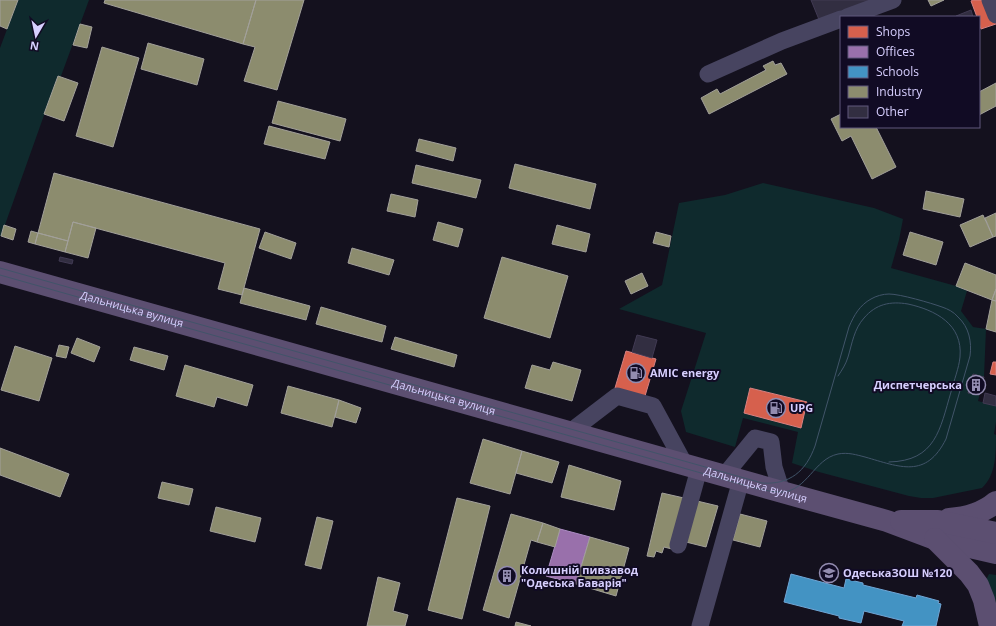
<svg xmlns="http://www.w3.org/2000/svg" width="996" height="626" font-family="'Open Sans',sans-serif">
	<style>
		.green { fill: #0f2a2d }
		.shops { fill: #d6604d; stroke: #d68182 }
		.offices { fill: #9970ab; stroke: #ac8cc4 }
		.schools { fill: #4393c3; stroke: #6fa5d5 }
		.industry { fill: #8c8c6e; stroke: #a2a09a }
		.building { fill: #322e41; stroke: #413a53 }
		.lines { fill: none; stroke-linecap: round; stroke-linejoin: round }
		.minor { stroke: #474460; stroke-width: 17 }
		.major { stroke: #5c4f71; stroke-width: 22 }
		.tram { stroke: #415469; stroke-width: 1 }
		.labels { text-anchor: middle; stroke-width: 4; stroke-linejoin: round; paint-order: stroke }
		.street-label { font-size: 11px; fill: #d7cfff; stroke: #110b24 }
		.poi-label { font-size: 11px; font-weight: bold; fill: #d7cfff; stroke: #110b24; text-anchor: start }
	</style>
	<rect width="100%" height="100%" fill="#14111e"/>
	<path class="green" d="M 18,0 L 89,0 L 61,76 L 58,76 L 1,236 L 0,236 L 0,48 Z
		M 763,183 L 874,208 L 903,219 L 899,240 L 891,268 L 956,286 L 967,291 L 961,311 L 973,327 L 986,329 L 984,377 L 978,401 L 996,406 L 996,422 L 994,434 L 996,435 C 996,454 996,475 982,488 L 933,498 L 921,498 L 909,496 L 819,472 L 792,463 L 798,432 L 743,418 L 735,447 L 686,432 L 681,411 L 706,333 L 619,309 L 662,285 L 679,203 L 725,195 Z
		M 989,574 L 996,575 L 996,616 L 986,580 Z"/>
	<path class="shops" d="M 973,0 L 996,0 L 996,24 L 981,29 L 979,23 L 979,17 L 977,17 L 971,1 Z
		M 626,351 L 656,359 L 645,396 L 615,388 Z
		M 993,362 L 996,362 L 996,375 L 990,374 Z
		M 750,388 L 807,402 L 801,428 L 744,413 Z"/>
	<path class="offices" d="M 560,529 L 590,537 L 576,584 L 546,576 Z"/>
	<path class="schools" d="M 791,574 L 844,588 L 846,579 L 863,583 L 863,585 L 916,598 L 917,595 L 939,601 L 938,603 L 941,604 L 936,626 L 902,626 L 904,621 L 864,611 L 861,623 L 839,618 L 839,616 L 784,602 Z"/>
	<path class="industry" d="M 0,0 L 18,0 L 7,29 L 0,26 Z
		M 105,0 L 256,0 L 243,44 L 104,3 Z
		M 256,0 L 304,0 L 277,90 L 244,81 L 255,47 L 243,44 Z
		M 928,0 L 944,0 L 931,6 Z
		M 80,24 L 92,27 L 87,48 L 73,45 Z
		M 148,43 L 204,59 L 197,85 L 141,69 Z
		M 102,47 L 139,58 L 113,147 L 76,136 Z
		M 773,61 L 775,65 L 781,63 L 787,74 L 709,114 L 701,98 L 717,89 L 720,94 L 766,70 L 763,66 Z
		M 58,76 L 78,83 L 64,121 L 44,114 Z
		M 996,83 L 996,106 L 979,115 L 979,92 Z
		M 278,101 L 346,119 L 340,141 L 272,123 Z
		M 841,114 L 841,127 L 876,127 L 896,167 L 872,179 L 851,136 L 842,141 L 831,119 Z
		M 269,126 L 330,142 L 325,159 L 264,144 Z
		M 419,139 L 456,148 L 453,161 L 416,151 Z
		M 515,164 L 596,184 L 590,209 L 509,188 Z
		M 416,165 L 481,180 L 476,198 L 412,183 Z
		M 54,173 L 260,229 L 242,295 L 218,289 L 225,263 L 73,222 L 68,241 L 38,233 Z
		M 926,191 L 964,199 L 960,217 L 923,209 Z
		M 391,194 L 418,200 L 415,217 L 387,211 Z
		M 996,213 L 996,236 L 993,237 L 985,218 Z
		M 983,215 L 993,237 L 970,247 L 960,225 Z
		M 73,222 L 96,228 L 88,258 L 65,252 Z
		M 438,222 L 463,229 L 458,247 L 433,240 Z
		M 4,225 L 16,229 L 13,240 L 1,236 Z
		M 557,225 L 590,234 L 586,252 L 552,244 Z
		M 31,231 L 38,233 L 35,244 L 28,242 Z
		M 265,232 L 296,243 L 291,259 L 259,248 Z
		M 656,232 L 671,236 L 669,247 L 653,243 Z
		M 910,232 L 943,242 L 936,265 L 903,255 Z
		M 38,233 L 68,241 L 65,252 L 35,244 Z
		M 352,248 L 394,260 L 389,275 L 348,263 Z
		M 502,257 L 568,276 L 550,338 L 484,318 Z
		M 965,263 L 996,275 L 996,289 L 992,300 L 956,286 Z
		M 642,273 L 648,286 L 631,294 L 625,281 Z
		M 244,288 L 310,306 L 306,320 L 240,303 Z
		M 996,289 L 996,301 L 992,300 Z
		M 992,300 L 996,301 L 996,332 L 986,329 Z
		M 321,307 L 386,326 L 382,342 L 316,324 Z
		M 395,337 L 457,355 L 454,367 L 391,349 Z
		M 77,338 L 100,347 L 94,362 L 71,353 Z
		M 59,345 L 69,347 L 66,358 L 56,356 Z
		M 15,346 L 52,358 L 39,401 L 1,390 Z
		M 134,347 L 168,356 L 164,370 L 130,360 Z
		M 553,362 L 581,370 L 572,401 L 525,388 L 532,365 L 550,370 Z
		M 185,365 L 253,385 L 247,406 L 217,397 L 214,407 L 176,396 Z
		M 288,386 L 339,400 L 332,427 L 281,413 Z
		M 339,400 L 361,408 L 356,423 L 335,417 Z
		M 483,439 L 522,451 L 510,494 L 470,483 Z
		M 0,448 L 69,474 L 60,497 L 0,475 Z
		M 522,451 L 559,462 L 552,483 L 516,473 Z
		M 569,465 L 621,481 L 614,510 L 561,497 Z
		M 162,482 L 193,489 L 189,505 L 158,498 Z
		M 662,493 L 684,498 L 672,549 L 664,547 L 662,553 L 656,551 L 654,557 L 647,556 Z
		M 457,498 L 490,506 L 462,619 L 428,610 Z
		M 697,501 L 718,506 L 706,547 L 686,542 Z
		M 216,507 L 261,518 L 255,542 L 210,531 Z
		M 511,514 L 543,523 L 537,542 L 531,540 L 509,618 L 483,610 Z
		M 740,514 L 767,521 L 760,547 L 733,540 Z
		M 317,517 L 333,521 L 321,569 L 305,565 Z
		M 543,523 L 560,529 L 555,547 L 537,542 Z
		M 590,537 L 629,548 L 616,596 L 576,584 Z
		M 378,577 L 400,583 L 393,611 L 408,615 L 405,626 L 367,626 Z
		M 516,622 L 531,626 L 515,626 Z"/>
	<path class="building" d="M 811,0 L 877,0 L 820,22 Z
		M 971,10 L 973,17 L 956,17 L 956,16 Z
		M 60,257 L 73,260 L 72,264 L 59,261 Z
		M 637,335 L 657,340 L 652,358 L 632,352 Z
		M 973,374 L 984,377 L 979,395 L 968,393 Z
		M 985,393 L 996,396 L 996,406 L 983,403 Z"/>
	<g class="lines">
		<path class="minor" d="M 990,0 L 996,15
			M 847,17 L 893,0
			M 708,74 L 782,41 L 841,19
			M 570,432 L 617,396 L 653,406 L 685,465
			M 724,476 L 755,438 L 771,442 L 774,467 L 782,492
			M 678,545 L 699,469
			M 700,626 L 741,480"/>
		<g class="major">
			<path id="s1" d="M 0,272 L 782,492 L 887,521 L 935,539 L 996,553"/>
			<path d="M 949,519 C 965,518 983,513 996,502"/>
			<path d="M 901,521 L 938,521 L 996,533"/>
			<path d="M 935,539 L 969,573 L 978,585 L 984,600 L 990,626"/>
		</g>
		<path class="tram" d="M 0,268 L 762,483 C 790,485 806,471 815,446 L 849,327 C 854,315 860,305 871,299 C 876,296 883,294 889,294 C 900,294 931,303 942,307 C 948,309 954,312 958,317 C 969,327 972,342 970,356 L 946,439 C 926,479 900,467 865,457 C 857,455 848,452 838,454 C 814,459 807,491 782,492 C 768,492 754,488 740,484 L 0,275
			M 838,376 C 842,370 846,364 848,357 C 852,344 854,329 864,318 C 876,304 890,301 908,304 C 935,310 963,324 960,357 C 959,368 954,380 951,392 C 940,429 936,461 889,462"/>
	</g>
	<defs>
		<g id="fuel-ring" transform="scale(1)"><circle r="9.5" fill="#110b24" stroke="#938cb0" stroke-width="1.5"/><path d="M-5.5-6h7V0h2V4h1.3V-2.5L3-4.5l.8-.8L6-3V5H2.5V1h-1V6h-7ZM-4.2-4.7v3.2H.2V-4.7Z" fill="#938cb0"/></g>
		<g id="building-ring" transform="scale(1)"><circle r="9.5" fill="#110b24" stroke="#938cb0" stroke-width="1.5"/><path d="M-4-6H4V6H1V3H-1V6H-4ZM-2.5-4.3h1.7v1.8h-1.7ZM.8-4.3h1.7v1.8H.8ZM-2.5-1h1.7V.8h-1.7ZM.8-1h1.7V.8H.8Z" fill="#938cb0"/></g>
		<g id="school-ring" transform="scale(1)"><circle r="9.5" fill="#110b24" stroke="#938cb0" stroke-width="1.5"/><path d="M0-5L7-2L0 1L-7-2ZM-4 1L0 2.5L4 1V4Q0 6-4 4Z" fill="#938cb0"/></g>
	</defs>
	<g fill-rule="evenodd">
		<use href="#fuel-ring" x="636" y="373"/>
		<use href="#building-ring" x="976" y="385"/>
		<use href="#fuel-ring" x="776" y="408"/>
		<use href="#school-ring" x="829" y="573"/>
		<use href="#building-ring" x="507" y="576"/>
	</g>
	<g class="labels">
		<g class="street-label">
			<text dy="4" stroke="none"><textPath href="#s1" startOffset="137">Дальницька вулиця</textPath></text>
			<text dy="4" stroke="none"><textPath href="#s1" startOffset="461">Дальницька вулиця</textPath></text>
			<text dy="4" stroke="none"><textPath href="#s1" startOffset="785">Дальницька вулиця</textPath></text>
		</g>
		<g class="poi-label">
			<text x="650" y="377">AMIC energy</text>
			<text x="962" y="389" text-anchor="end">Диспетчерська</text>
			<text x="790" y="412">UPG</text>
			<text x="521" y="574">Колишній пивзавод<tspan x="521" dy="13">"Одеська Баварія"</tspan></text>
			<text x="843" y="577">ОдеськаЗОШ №120</text>
		</g>
	</g>
	<rect x="840" y="16" width="140" height="112" fill="#110b24" stroke="#60597c"/>
	<rect x="848" y="26" width="20" height="12" fill="#d6604d" stroke="#60597c"/>
	<text x="876" y="36" font-size="12" fill="#d7cfff">Shops</text>
	<rect x="848" y="46" width="20" height="12" fill="#9970ab" stroke="#60597c"/>
	<text x="876" y="56" font-size="12" fill="#d7cfff">Offices</text>
	<rect x="848" y="66" width="20" height="12" fill="#4393c3" stroke="#60597c"/>
	<text x="876" y="76" font-size="12" fill="#d7cfff">Schools</text>
	<rect x="848" y="86" width="20" height="12" fill="#8c8c6e" stroke="#60597c"/>
	<text x="876" y="96" font-size="12" fill="#d7cfff">Industry</text>
	<rect x="848" y="106" width="20" height="12" fill="#322e41" stroke="#60597c"/>
	<text x="876" y="116" font-size="12" fill="#d7cfff">Other</text>
	<g transform="translate(36 36) rotate(189)" stroke="#110b24" stroke-width="3" paint-order="stroke">
	<path d="M0-3L7 15L0 10L-7 15Z" fill="#d7cfff"/>
	<text y="-6" font-size="11" font-weight="bold" text-anchor="middle" fill="#d7cfff">N</text>
	</g>
</svg>
